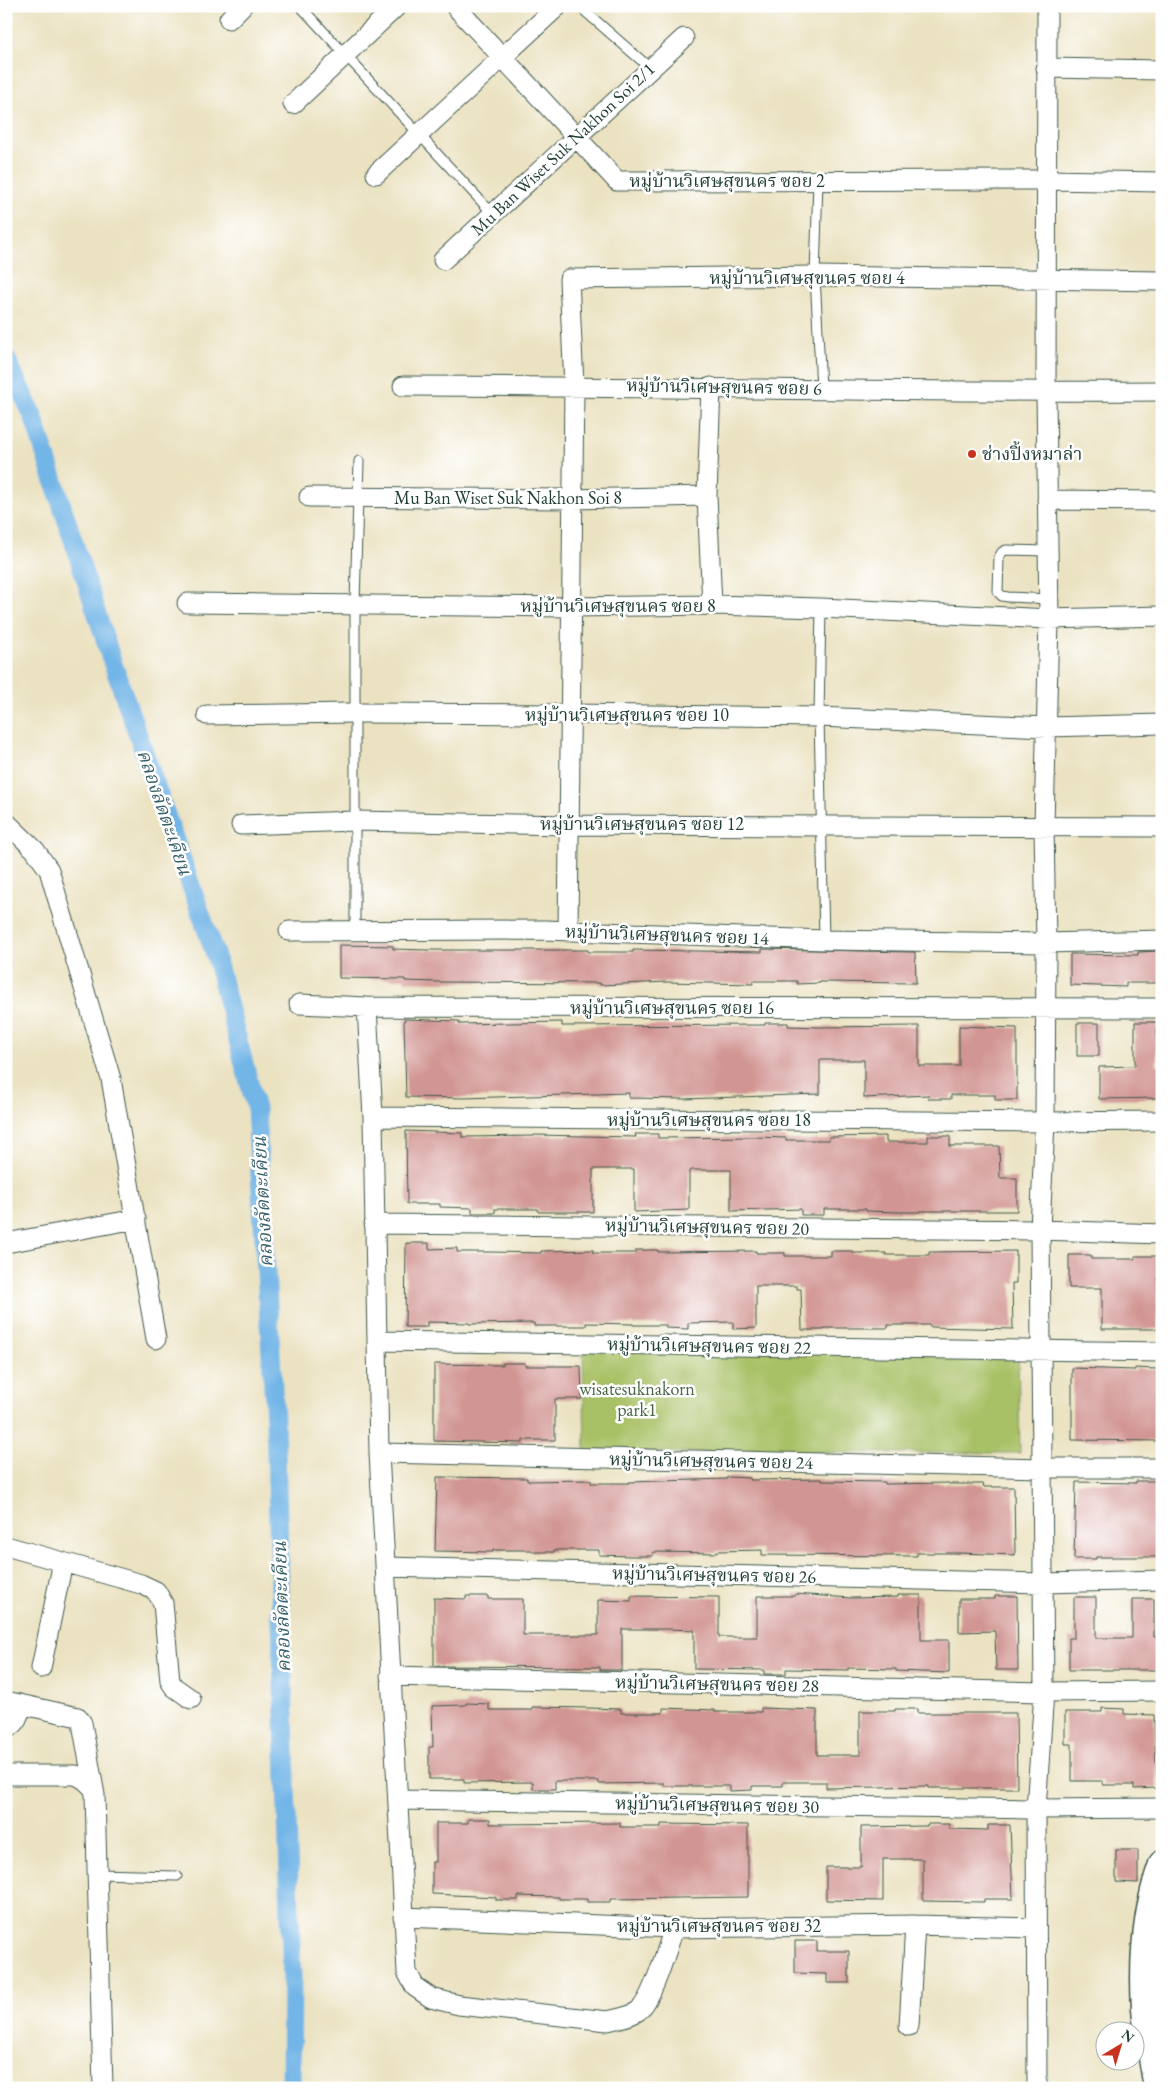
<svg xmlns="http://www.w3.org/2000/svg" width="1168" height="2094" font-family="'EB Garamond','Noto Serif Thai',serif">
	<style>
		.green { fill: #a9c166; stroke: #647f4d }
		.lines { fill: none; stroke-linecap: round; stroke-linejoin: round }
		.canal { stroke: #72b5e7; stroke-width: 19 }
		.building { fill: #d19593 }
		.lane-casing { stroke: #3e5649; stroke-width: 11 }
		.street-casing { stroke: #3e5649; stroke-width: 21 }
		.secondary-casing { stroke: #3e5649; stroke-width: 29 }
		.lane { stroke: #fff; stroke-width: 9 }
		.street { stroke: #fff; stroke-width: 19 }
		.secondary { stroke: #fff; stroke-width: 26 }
		.poi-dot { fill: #c8321e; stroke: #fff; stroke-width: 2 }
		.labels { text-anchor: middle; stroke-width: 5; stroke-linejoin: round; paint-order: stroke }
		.street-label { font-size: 18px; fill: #1f3d34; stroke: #fff }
		.poi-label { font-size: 18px; fill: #1f3d34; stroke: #fff; text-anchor: start }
		.park-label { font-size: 18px; fill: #486543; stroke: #fff }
		.water-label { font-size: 19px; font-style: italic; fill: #38616a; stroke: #fff }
	</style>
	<rect width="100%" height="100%" fill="#fff"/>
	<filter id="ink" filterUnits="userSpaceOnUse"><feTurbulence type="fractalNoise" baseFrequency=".02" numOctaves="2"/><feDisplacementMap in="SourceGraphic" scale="10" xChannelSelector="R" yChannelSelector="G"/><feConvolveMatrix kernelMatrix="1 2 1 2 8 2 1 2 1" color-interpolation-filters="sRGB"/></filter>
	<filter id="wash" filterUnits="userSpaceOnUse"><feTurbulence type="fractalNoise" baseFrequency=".0096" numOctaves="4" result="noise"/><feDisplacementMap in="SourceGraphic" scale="20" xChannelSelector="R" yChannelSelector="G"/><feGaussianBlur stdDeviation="1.12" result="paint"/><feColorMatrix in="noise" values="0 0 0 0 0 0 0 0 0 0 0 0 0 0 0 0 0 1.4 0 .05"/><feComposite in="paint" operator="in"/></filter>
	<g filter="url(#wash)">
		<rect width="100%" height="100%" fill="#ebe2c1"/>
		<path class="green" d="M 583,1347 L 1018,1351 L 1020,1453 L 585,1452 Z"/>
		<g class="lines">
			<path class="canal" d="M 6,358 L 33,416 L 112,661 L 216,957 L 256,1109 L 275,1419 L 292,1980 L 291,2088"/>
		</g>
		<g id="blocks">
			<path class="building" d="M 339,945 L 393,946 L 393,949 L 427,950 L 588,950 L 588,952 L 633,952 L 633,950 L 762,952 L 762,949 L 915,952 L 916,983 L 820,982 L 820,983 L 797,984 L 797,981 L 753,981 L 753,984 L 667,982 L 600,985 L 600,983 L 437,982 L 405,981 L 405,979 L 339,978 Z
				M 1161,951 L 1161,983 L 1126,983 L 1126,987 L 1070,985 L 1070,954 L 1138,955 L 1138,952 Z
				M 404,1019 L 459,1021 L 459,1024 L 562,1022 L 562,1026 L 765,1025 L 765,1023 L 788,1023 L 788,1026 L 819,1027 L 919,1026 L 919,1066 L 959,1066 L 959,1026 L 1017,1028 L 1017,1100 L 995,1100 L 995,1095 L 951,1095 L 951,1099 L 929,1099 L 928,1095 L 864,1098 L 864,1060 L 820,1060 L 820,1094 L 684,1099 L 629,1098 L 629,1093 L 463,1098 L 406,1097 Z
				M 1135,1022 L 1157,1022 L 1157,1065 L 1162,1065 L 1162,1098 L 1099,1099 L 1099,1067 L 1135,1066 Z
				M 1077,1023 L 1099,1023 L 1099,1056 L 1077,1056 Z
				M 406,1131 L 462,1133 L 462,1137 L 534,1136 L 534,1135 L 636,1137 L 635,1134 L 658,1134 L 658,1138 L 754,1137 L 786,1138 L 786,1140 L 829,1140 L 829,1137 L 886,1136 L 886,1142 L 928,1142 L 928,1136 L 950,1136 L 950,1146 L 999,1146 L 1000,1178 L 1017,1178 L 1017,1211 L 920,1211 L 920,1212 L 898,1212 L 866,1211 L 866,1209 L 824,1209 L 824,1215 L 801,1215 L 801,1209 L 731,1211 L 731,1170 L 692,1170 L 689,1171 L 689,1210 L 634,1212 L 634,1169 L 593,1169 L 593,1212 L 538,1212 L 538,1209 L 495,1209 L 495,1213 L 472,1213 L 472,1208 L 440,1207 L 440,1204 L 407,1204 Z
				M 406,1243 L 429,1243 L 429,1249 L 457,1248 L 457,1252 L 490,1252 L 541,1253 L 541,1251 L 593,1250 L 593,1253 L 636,1253 L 636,1250 L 658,1250 L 658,1252 L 756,1251 L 756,1253 L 785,1253 L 785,1256 L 831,1256 L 831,1251 L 853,1251 L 853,1253 L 886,1253 L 886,1255 L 929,1255 L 929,1252 L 1016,1251 L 1016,1283 L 1012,1283 L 1013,1329 L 930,1327 L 930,1325 L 888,1325 L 888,1328 L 824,1328 L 824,1330 L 802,1330 L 801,1289 L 797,1289 L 797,1286 L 756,1286 L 756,1328 L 733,1329 L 733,1322 L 688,1323 L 688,1329 L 666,1328 L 666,1325 L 633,1325 L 633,1324 L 586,1323 L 586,1326 L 534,1326 L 534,1323 L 469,1324 L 469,1323 L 427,1322 L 427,1327 L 405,1327 Z
				M 1069,1255 L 1091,1255 L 1091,1259 L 1135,1259 L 1135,1256 L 1158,1256 L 1158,1329 L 1102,1329 L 1102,1288 L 1069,1288 Z
				M 503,1363 L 525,1363 L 525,1366 L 581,1366 L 582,1399 L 555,1399 L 555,1440 L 523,1440 L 523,1443 L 434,1441 L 434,1364 L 503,1365 Z
				M 1072,1368 L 1135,1370 L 1135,1368 L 1157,1369 L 1157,1408 L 1162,1408 L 1162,1441 L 1072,1440 Z
				M 437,1477 L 527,1478 L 527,1481 L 591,1480 L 591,1483 L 629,1483 L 629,1482 L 727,1479 L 727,1477 L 750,1478 L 750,1480 L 822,1479 L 822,1481 L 885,1482 L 885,1484 L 949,1483 L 949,1484 L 983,1484 L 984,1487 L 1014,1487 L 1015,1555 L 959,1553 L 917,1553 L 917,1556 L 762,1555 L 762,1550 L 717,1551 L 717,1553 L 653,1552 L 653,1556 L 631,1556 L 599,1555 L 599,1550 L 554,1550 L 554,1552 L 532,1552 L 532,1550 L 493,1550 L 493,1552 L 435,1551 Z
				M 1136,1481 L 1159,1481 L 1159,1524 L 1161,1524 L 1162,1557 L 1096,1557 L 1096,1559 L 1074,1559 L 1076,1482 L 1136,1483 Z
				M 795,1594 L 851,1598 L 898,1597 L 898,1595 L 921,1595 L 921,1640 L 949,1640 L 949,1673 L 896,1671 L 896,1669 L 848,1668 L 848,1670 L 786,1669 L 786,1674 L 764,1674 L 764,1670 L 694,1669 L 694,1630 L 667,1629 L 622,1629 L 622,1670 L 600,1670 L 600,1667 L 434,1666 L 434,1598 L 466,1599 L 466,1596 L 488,1596 L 488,1599 L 523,1599 L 523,1635 L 598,1635 L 598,1600 L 631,1601 L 631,1596 L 719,1597 L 719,1637 L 757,1637 L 757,1596 L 795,1596 Z
				M 995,1596 L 1017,1596 L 1018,1670 L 996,1670 L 995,1631 L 959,1632 L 959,1599 L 995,1599 Z
				M 1074,1597 L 1096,1597 L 1096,1638 L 1132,1638 L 1132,1599 L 1154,1599 L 1154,1637 L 1160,1637 L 1160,1670 L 1069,1670 L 1069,1638 L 1074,1638 Z
				M 466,1703 L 489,1704 L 489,1710 L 532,1710 L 532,1707 L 589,1708 L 621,1709 L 621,1713 L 663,1713 L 663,1708 L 715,1710 L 715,1712 L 761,1712 L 761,1708 L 817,1710 L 817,1755 L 860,1755 L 860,1711 L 895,1711 L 895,1709 L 917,1709 L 917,1713 L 1016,1713 L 1017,1788 L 929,1788 L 929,1786 L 826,1788 L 826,1782 L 783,1782 L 783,1786 L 752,1786 L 752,1790 L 730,1791 L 730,1786 L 664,1786 L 664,1783 L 599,1784 L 599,1781 L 555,1781 L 555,1789 L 533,1789 L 533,1782 L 464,1783 L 464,1779 L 429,1779 L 429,1747 L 433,1747 L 432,1706 L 466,1705 Z
				M 1102,1708 L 1124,1709 L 1124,1714 L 1154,1715 L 1157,1788 L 1134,1789 L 1134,1785 L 1103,1785 L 1103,1781 L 1072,1781 L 1072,1744 L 1065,1744 L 1065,1712 L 1102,1712 Z
				M 468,1819 L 490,1819 L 490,1824 L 620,1823 L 620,1827 L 661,1827 L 661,1824 L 748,1825 L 748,1897 L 610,1899 L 610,1902 L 587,1902 L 587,1899 L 559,1899 L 559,1897 L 518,1896 L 518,1900 L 496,1900 L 496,1897 L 432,1894 L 432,1862 L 436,1862 L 436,1823 L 468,1823 Z
				M 927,1824 L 949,1824 L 949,1829 L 988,1830 L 988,1825 L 1010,1825 L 1013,1899 L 984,1899 L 984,1902 L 923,1901 L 923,1859 L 883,1859 L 883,1901 L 826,1900 L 826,1867 L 861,1867 L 861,1827 L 927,1826 Z
				M 1116,1850 L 1138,1850 L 1138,1883 L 1116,1882 Z
				M 795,1941 L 817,1941 L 817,1951 L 849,1951 L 849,1983 L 827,1983 L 827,1974 L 795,1973 Z"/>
		</g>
	</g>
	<g filter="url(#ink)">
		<use href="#blocks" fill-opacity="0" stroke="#3e5649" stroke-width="1"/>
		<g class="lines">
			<g class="lane-casing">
				<path id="lane" d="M 300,6 L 493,214
					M 579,6 L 650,68
					M 818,181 L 815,276 L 821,388
					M 1047,551 L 1006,550 L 1002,552 L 999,557 L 998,592 L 1002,596 L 1008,597 L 1049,599
					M 821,608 L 819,717 L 824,940
					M 355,932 L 355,604 L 359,461
					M 97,1874 L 177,1876"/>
			</g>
			<g class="street-casing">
				<path id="street" d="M 455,6 L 617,181 L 1046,180 L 1162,182
					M 229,19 L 242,6
					M 1046,68 L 1162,70
					M 293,104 L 397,6
					M 376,174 L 558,6
					M 443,260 L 684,38
					M 403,386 C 656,386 909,393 1162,391
					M 711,387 L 707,496 L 712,605
					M 309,497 L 573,499 L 707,496
					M 1047,500 L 1162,501
					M 187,603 L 571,607 L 712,605 L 821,608 L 1049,619 L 1162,616
					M 207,715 L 354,713 L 570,714 L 819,717 L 1047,727 L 1162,724
					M 6,822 L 35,850 L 49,870 L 111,1079 L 156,1339
					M 241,825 L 355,821 L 568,825 L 1162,827
					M 289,931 L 544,930 L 824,940 L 1046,943 L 1162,940
					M 568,932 L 574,386 L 569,279 L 815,276 L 1162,281
					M 299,1004 L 367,1007 L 1162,1008
					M 367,1007 L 373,1117 L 379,1453 L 407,1972 L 415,1987 L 431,1998 L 459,2005 L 608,2021 C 618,2018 630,2017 638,2011 C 652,2001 668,1946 674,1928
					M 373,1117 L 1045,1122 L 1162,1121
					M 374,1224 L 1040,1230 L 1162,1234
					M 6,1243 L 136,1219
					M 377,1341 L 1162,1352
					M 379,1453 L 1043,1468 L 1162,1468
					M 6,1546 L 141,1584 L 156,1591 L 163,1603 L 170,1681 L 174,1687 L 191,1699
					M 385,1567 L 1044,1583 L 1162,1580
					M 41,1668 L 63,1562
					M 390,1676 L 1044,1692 L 1162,1691
					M 6,1701 L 78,1717 L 82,1723 L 95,1795 L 103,2088
					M 6,1730 L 15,1723 L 23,1705
					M 6,1775 L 76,1775 L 85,1780 L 93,1788
					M 398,1800 L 1036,1809 L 1162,1808
					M 403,1917 L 674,1928 L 915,1925 L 1035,1928
					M 909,2026 L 915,1925
					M 1037,2088 L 1036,1809 L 1044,1692 L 1040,1230 L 1045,1122 L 1046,943 L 1044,826 L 1049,619 L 1046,392 L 1047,6"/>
			</g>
			<g class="secondary-casing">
				<path id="secondary" d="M 1157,2088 C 1153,2061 1147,2034 1145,2008 C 1142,1960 1146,1909 1162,1864"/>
			</g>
			<use href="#lane" class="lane"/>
			<use href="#street" class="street"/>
			<use href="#secondary" class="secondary"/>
		</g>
	</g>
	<circle class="poi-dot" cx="972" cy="454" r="5"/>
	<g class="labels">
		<g class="street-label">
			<text transform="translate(563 149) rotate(-43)" y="6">Mu Ban Wiset Suk Nakhon Soi 2/1</text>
			<text x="727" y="187">หมู่บ้านวิเศษสุขนคร ซอย 2</text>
			<text x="807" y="284">หมู่บ้านวิเศษสุขนคร ซอย 4</text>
			<text transform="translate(724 387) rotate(1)" y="6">หมู่บ้านวิเศษสุขนคร ซอย 6</text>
			<text x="508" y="504">Mu Ban Wiset Suk Nakhon Soi 8</text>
			<text x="618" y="612">หมู่บ้านวิเศษสุขนคร ซอย 8</text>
			<text x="627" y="721">หมู่บ้านวิเศษสุขนคร ซอย 10</text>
			<text x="642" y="830">หมู่บ้านวิเศษสุขนคร ซอย 12</text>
			<text transform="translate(667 935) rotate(2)" y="6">หมู่บ้านวิเศษสุขนคร ซอย 14</text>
			<text x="672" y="1014">หมู่บ้านวิเศษสุขนคร ซอย 16</text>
			<text x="709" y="1126">หมู่บ้านวิเศษสุขนคร ซอย 18</text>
			<text transform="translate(707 1227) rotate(1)" y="6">หมู่บ้านวิเศษสุขนคร ซอย 20</text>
			<text transform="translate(709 1346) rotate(1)" y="6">หมู่บ้านวิเศษสุขนคร ซอย 22</text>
			<text transform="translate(711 1461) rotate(1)" y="6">หมู่บ้านวิเศษสุขนคร ซอย 24</text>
			<text transform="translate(714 1575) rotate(1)" y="6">หมู่บ้านวิเศษสุขนคร ซอย 26</text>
			<text transform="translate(717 1684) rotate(1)" y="6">หมู่บ้านวิเศษสุขนคร ซอย 28</text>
			<text transform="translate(717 1805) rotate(1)" y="6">หมู่บ้านวิเศษสุขนคร ซอย 30</text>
			<text x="719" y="1932">หมู่บ้านวิเศษสุขนคร ซอย 32</text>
		</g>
		<g class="poi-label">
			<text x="982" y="460">ช่างปิ้งหมาล่า</text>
		</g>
		<g class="park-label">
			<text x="637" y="1395">wisatesuknakorn<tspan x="637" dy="21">park1</tspan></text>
		</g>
		<g class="water-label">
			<text transform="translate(165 812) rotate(71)" y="7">คลองลัดตะเคียน</text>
			<text transform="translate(262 1202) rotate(-93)" y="7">คลองลัดตะเคียน</text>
			<text transform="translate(281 1607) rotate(-92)" y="7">คลองลัดตะเคียน</text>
		</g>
	</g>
	<rect width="1168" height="2094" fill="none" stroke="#fff" stroke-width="25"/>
	<g transform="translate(1120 2046) rotate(38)"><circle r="24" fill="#ffffff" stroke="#a5b1ae"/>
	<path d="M0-4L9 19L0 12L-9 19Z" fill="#c8321e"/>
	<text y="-8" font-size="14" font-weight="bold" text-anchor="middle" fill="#1f3d34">N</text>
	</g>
</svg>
